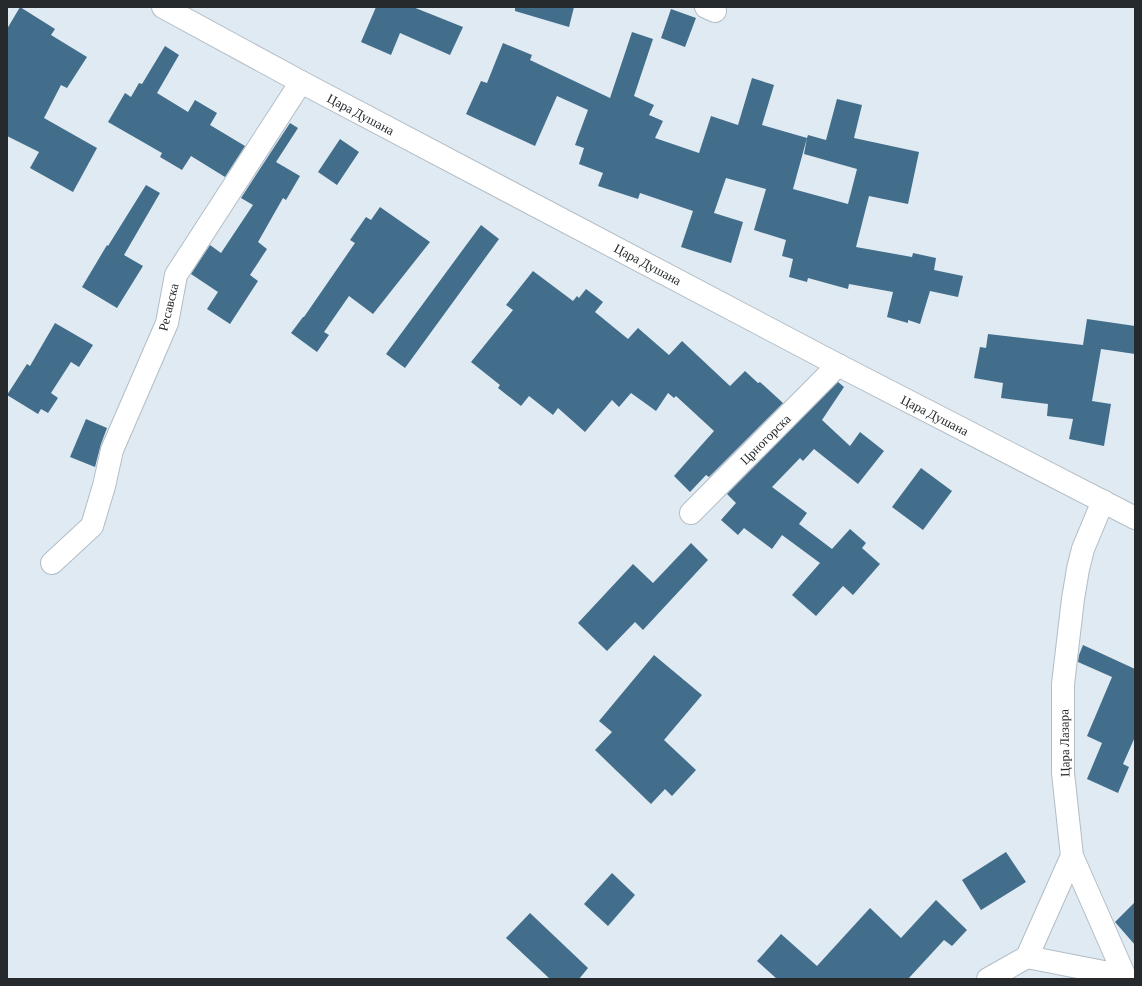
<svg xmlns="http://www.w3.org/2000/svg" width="1142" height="986" font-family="'Crimson Pro',serif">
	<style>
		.building { fill: #426e8c; fill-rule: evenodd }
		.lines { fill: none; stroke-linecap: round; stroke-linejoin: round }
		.minor-casing { stroke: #b3bdc5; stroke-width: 24 }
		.secondary-casing { stroke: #b3bdc5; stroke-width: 24 }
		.minor { stroke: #fff; stroke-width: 22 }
		.secondary { stroke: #fff; stroke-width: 22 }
		.labels { text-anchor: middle; stroke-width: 4; stroke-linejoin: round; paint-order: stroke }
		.street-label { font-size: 13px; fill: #262a2d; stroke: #fff }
	</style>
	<rect width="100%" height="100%" fill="#dfeaf2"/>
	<path class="building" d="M 20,7 L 55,29 L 51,35 L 87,57 L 67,88 L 61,85 L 44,118 L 97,148 L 73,192 L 30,168 L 39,152 L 7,136 L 7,29 Z
		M 376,7 L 413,7 L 463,27 L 450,55 L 400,33 L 391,55 L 361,42 Z
		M 515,7 L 574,7 L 569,27 L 515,11 Z
		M 671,9 L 696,18 L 685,47 L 661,38 Z
		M 632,32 L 653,39 L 634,96 L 654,105 L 649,115 L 663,121 L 655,138 L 699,153 L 711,116 L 738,125 L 752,78 L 774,85 L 762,125 L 807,138 L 808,135 L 826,140 L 837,99 L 862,105 L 854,138 L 919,152 L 908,204 L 869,196 L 856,247 L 912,257 L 913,253 L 936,258 L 934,270 L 963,276 L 958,297 L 930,291 L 920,324 L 908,320 L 908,323 L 887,317 L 893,292 L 849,284 L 848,289 L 808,278 L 807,282 L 789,277 L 793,259 L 782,256 L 786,240 L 754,230 L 766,189 L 726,178 L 714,213 L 743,222 L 731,263 L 681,247 L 693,211 L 640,193 L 638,199 L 598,186 L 603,173 L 579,164 L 584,148 L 575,145 L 588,110 L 557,96 L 535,146 L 466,114 L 481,81 L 487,83 L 503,43 L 532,55 L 530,60 L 610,98 ZM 807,138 L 804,154 L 857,169 L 848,204 L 793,189 Z
		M 165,46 L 179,55 L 157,93 L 188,112 L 195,100 L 217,113 L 210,125 L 245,146 L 225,177 L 191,156 L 182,170 L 160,157 L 162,153 L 108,122 L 125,93 L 131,97 L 139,83 L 142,84 Z
		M 290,123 L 298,128 L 276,162 L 300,176 L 286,200 L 283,198 L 258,242 L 267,249 L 250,275 L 258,281 L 230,324 L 207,309 L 218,292 L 191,274 L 210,245 L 221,253 L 253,205 L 241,198 Z
		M 340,139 L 359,152 L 337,185 L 318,172 Z
		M 146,185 L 160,193 L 124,255 L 143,266 L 117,308 L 82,287 L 107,245 L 108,246 Z
		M 380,207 L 430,242 L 373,314 L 349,296 L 324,332 L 329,335 L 317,352 L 291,333 L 303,317 L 304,317 L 355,243 L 350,240 L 366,217 L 371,220 Z
		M 481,225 L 499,239 L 405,368 L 386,354 Z
		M 533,271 L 573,301 L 577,296 L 579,298 L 586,289 L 603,302 L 595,312 L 628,339 L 638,328 L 669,355 L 682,341 L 730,386 L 745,371 L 758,383 L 760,382 L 783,403 L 709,477 L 706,475 L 690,492 L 674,476 L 714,431 L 676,396 L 674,398 L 668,393 L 656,411 L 631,393 L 619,407 L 612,400 L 585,432 L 558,408 L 553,415 L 529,396 L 521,406 L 498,388 L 500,385 L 471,362 L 513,310 L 506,305 Z
		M 1087,319 L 1135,326 L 1135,354 L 1101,349 L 1092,401 L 1111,404 L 1104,446 L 1069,439 L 1073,419 L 1047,416 L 1048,404 L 1001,398 L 1003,383 L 974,378 L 980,347 L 986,348 L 988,334 L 1083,345 Z
		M 55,323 L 93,345 L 79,367 L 71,362 L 51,393 L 58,398 L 48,413 L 41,409 L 38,414 L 7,395 L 27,364 L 30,366 Z
		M 838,382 L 844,387 L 822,420 L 850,446 L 860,432 L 884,451 L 858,484 L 814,449 L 803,461 L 800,458 L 772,487 L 807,513 L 799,524 L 832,549 L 850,529 L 866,543 L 862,548 L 880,564 L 853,595 L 843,586 L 816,616 L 792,595 L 820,563 L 782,535 L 772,549 L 744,528 L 738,535 L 721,520 L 736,503 L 727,494 Z
		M 86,419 L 107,428 L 101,444 L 95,467 L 70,457 Z
		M 921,468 L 952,491 L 923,530 L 892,507 Z
		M 691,543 L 708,560 L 643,630 L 635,622 L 607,651 L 578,623 L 633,564 L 653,583 Z
		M 1083,645 L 1135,669 L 1135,737 L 1123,764 L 1129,767 L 1118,793 L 1087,779 L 1102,743 L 1087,736 L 1112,677 L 1078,662 L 1079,655 Z
		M 654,655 L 702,695 L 664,740 L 696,770 L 672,796 L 665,789 L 651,804 L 595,750 L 612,732 L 599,721 Z
		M 1006,852 L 1026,882 L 981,910 L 962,880 Z
		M 612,873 L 635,895 L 608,926 L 584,904 Z
		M 936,900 L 967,930 L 952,946 L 944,940 L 908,979 L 777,979 L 757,961 L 781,934 L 817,966 L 870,908 L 901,938 Z
		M 1135,902 L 1135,945 L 1115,922 Z
		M 530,913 L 588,968 L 579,979 L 550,979 L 506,938 Z"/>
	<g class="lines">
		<g class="minor-casing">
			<path id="minor" d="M 706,7 L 715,11
				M 1103,501 L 1083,549 L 1078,569 L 1073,599 L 1063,684 L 1063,773 L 1072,856 L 1126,979
				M 691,513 L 838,365
				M 52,563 L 92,526 L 104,486 L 112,450 L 167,323 L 176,275 L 301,82
				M 1027,957 L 1072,856
				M 988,979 L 1027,957 L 1124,976"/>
		</g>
		<g class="secondary-casing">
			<path id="secondary" d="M 163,7 L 301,82 L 838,365 L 1135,518"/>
		</g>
		<use href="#minor" class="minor"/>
		<use href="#secondary" class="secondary"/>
	</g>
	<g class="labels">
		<g class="street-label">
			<text transform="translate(361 114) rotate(28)" y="5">Цара Душана</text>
			<text transform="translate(648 264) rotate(28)" y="5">Цара Душана</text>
			<text transform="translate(168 307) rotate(-76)" y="5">Ресавска</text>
			<text transform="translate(935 415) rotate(27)" y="5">Цара Душана</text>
			<text transform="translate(765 439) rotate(-45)" y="5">Црногорска</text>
			<text transform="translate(1064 743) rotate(-91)" y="5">Цара Лазара</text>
		</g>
	</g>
	<rect width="1142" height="986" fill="none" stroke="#262a2d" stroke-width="16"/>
</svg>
